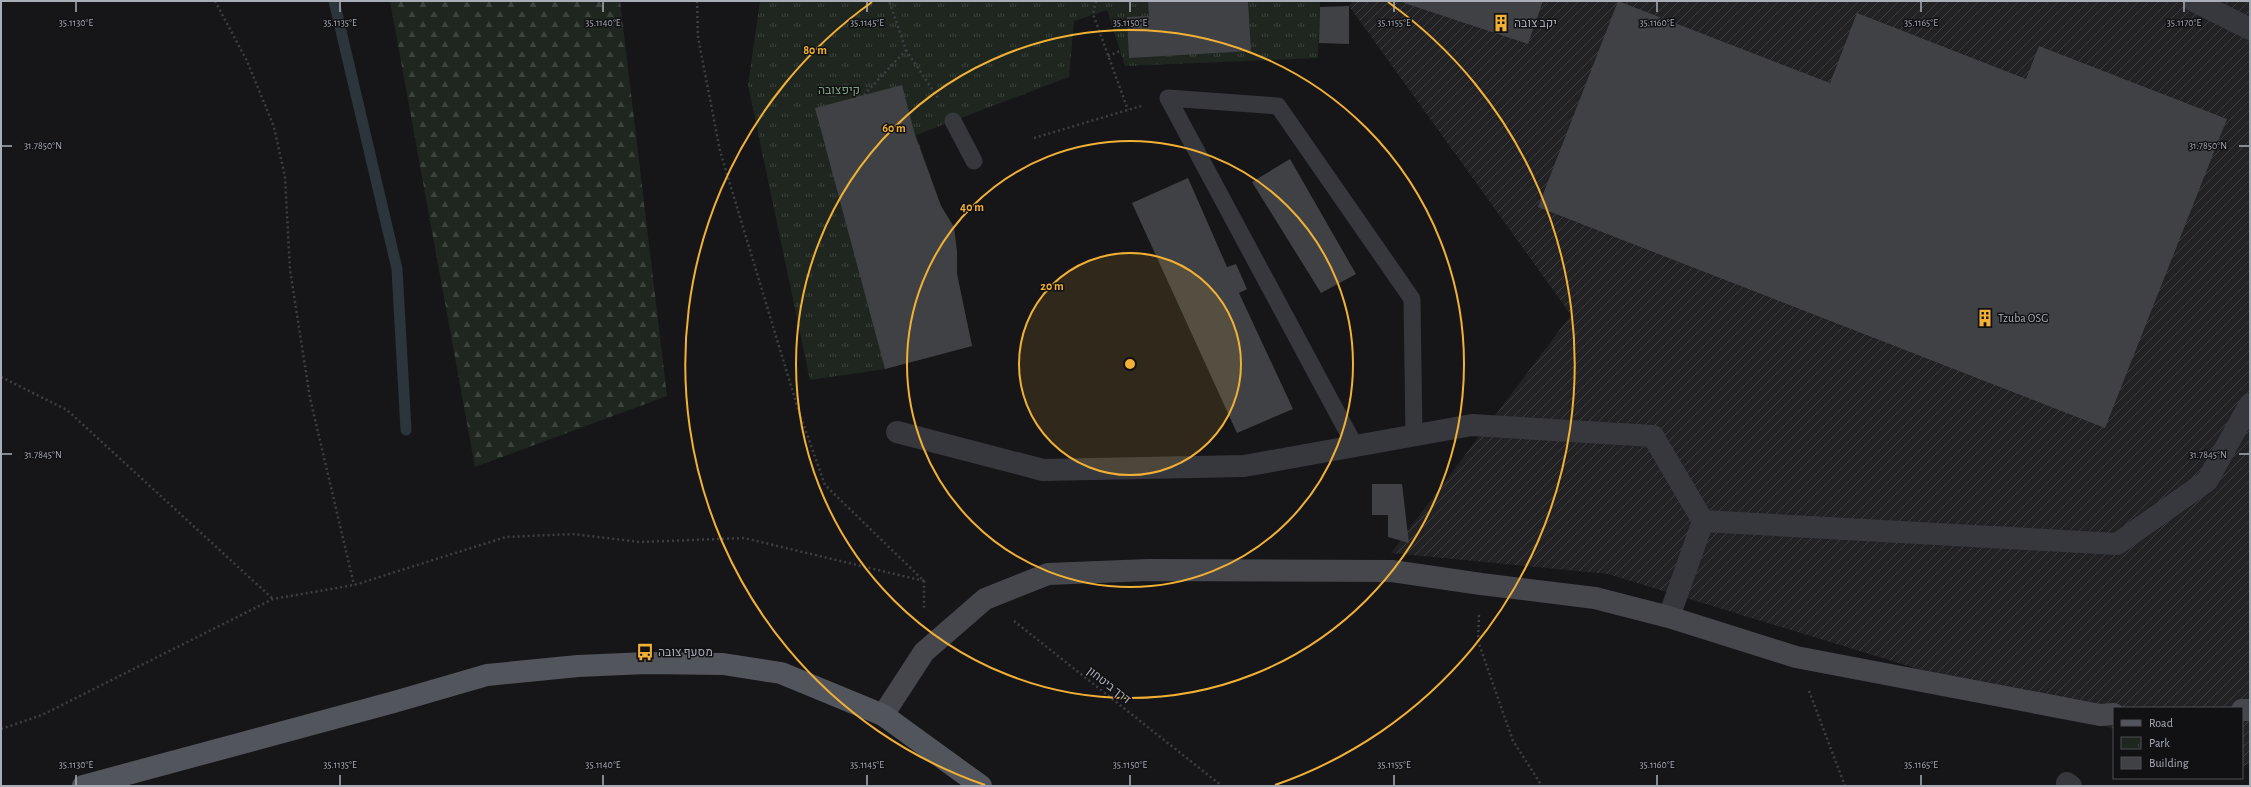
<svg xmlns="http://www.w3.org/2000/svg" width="2251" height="787" font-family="'Alegreya Sans',Heebo,sans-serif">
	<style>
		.industrial { fill: url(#industrial-furrows) }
		.forest { fill: url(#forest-firs) }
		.park { fill: url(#park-tufts) }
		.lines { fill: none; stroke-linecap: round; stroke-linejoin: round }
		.stream { stroke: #2c353c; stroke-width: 11 }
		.building { fill: #404145 }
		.path { stroke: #3d3f44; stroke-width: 2.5; stroke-dasharray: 2 3; stroke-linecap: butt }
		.lane { stroke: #37383d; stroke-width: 17 }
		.street { stroke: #37383d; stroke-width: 22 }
		.secondary { stroke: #45474d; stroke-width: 22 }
		.primary { stroke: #53555c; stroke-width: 22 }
		.ticks { fill: none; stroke: #a8adb8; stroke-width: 1.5 }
		.ring { fill: none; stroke: #f2b134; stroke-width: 2 }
		.labels { text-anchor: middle; stroke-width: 3; stroke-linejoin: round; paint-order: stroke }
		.poi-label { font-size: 12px; fill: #a8adb8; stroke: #111113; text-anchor: start }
		.park-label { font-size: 12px; fill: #7fa381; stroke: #111113 }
		.street-label { font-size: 12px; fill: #a8adb8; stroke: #111113 }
		.ticks-label { font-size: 10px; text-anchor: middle; fill: #a8adb8; stroke: #111113; stroke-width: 3; stroke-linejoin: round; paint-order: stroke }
		.centre { fill: #f2b134; stroke: #111113; stroke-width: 2 }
		.ring-label { font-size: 12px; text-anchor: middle; font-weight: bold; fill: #f2b134; stroke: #111113; stroke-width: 3; stroke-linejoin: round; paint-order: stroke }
	</style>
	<defs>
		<pattern id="industrial-furrows" width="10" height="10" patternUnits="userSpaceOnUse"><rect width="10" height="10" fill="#222225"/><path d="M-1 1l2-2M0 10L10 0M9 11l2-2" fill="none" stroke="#3f3f43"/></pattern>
		<pattern id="forest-firs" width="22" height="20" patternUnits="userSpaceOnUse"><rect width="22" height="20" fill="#1e261f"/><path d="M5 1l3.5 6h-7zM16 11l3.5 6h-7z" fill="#3c433d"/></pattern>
		<pattern id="park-tufts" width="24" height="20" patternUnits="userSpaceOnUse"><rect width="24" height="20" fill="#1e261f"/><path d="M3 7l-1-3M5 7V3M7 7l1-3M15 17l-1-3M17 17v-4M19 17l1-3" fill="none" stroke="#3c433d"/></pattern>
	</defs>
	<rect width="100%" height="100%" fill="#161618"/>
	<path class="industrial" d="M 1353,1 L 2250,1 L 2250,763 L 2242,767 L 2242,708 L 2114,708 L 2114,729 L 1608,574 L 1391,553 L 1571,315 L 1349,6 Z"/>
	<path class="forest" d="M 390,1 L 620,1 L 667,396 L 475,467 Z"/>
	<path class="park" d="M 760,1 L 1320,1 L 1318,58 L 1125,66 L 1107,10 L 1074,21 L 1069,77 L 916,135 L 941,206 L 954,227 L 957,252 L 957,274 L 972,346 L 885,369 L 810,380 L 748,85 Z"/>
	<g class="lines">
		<path class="stream" d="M 334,1 L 397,269 L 406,430"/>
	</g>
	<path class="building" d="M 1148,1 L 1248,1 L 1251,51 L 1129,58 L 1127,17 L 1149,16 Z
		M 1404,1 L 1543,1 L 1528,44 L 1404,3 Z
		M 1618,1 L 1830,83 L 1857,13 L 2026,79 L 2039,46 L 2227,119 L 2105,428 L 1538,207 Z
		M 1349,6 L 1349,44 L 1319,43 L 1320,7 Z
		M 902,85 L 915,135 L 941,206 L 954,227 L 957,252 L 957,274 L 972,346 L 885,369 L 815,108 Z
		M 1290,159 L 1356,274 L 1321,293 L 1252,182 Z
		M 1188,178 L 1227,267 L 1236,264 L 1247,289 L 1239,293 L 1293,409 L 1237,433 L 1132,203 Z
		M 1372,484 L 1402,484 L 1409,543 L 1388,537 L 1388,515 L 1372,515 Z"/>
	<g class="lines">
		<path class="path" d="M 215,1 L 247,61 L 274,127 L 285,177 L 290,270 L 310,398 L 354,585
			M 697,1 L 698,37 L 720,151 L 798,409 L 825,485 L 924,581 L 924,610
			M 1096,1 L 1093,14 L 1128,110
			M 906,50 L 938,98
			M 1108,56 L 1120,51
			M 864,95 L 906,50 L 889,1
			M 1034,138 L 1141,106
			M 1,377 L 67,410 L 273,599
			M 1479,615 L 1478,641 L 1513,741 L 1542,786
			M 1014,621 L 1222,786
			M 1809,691 L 1845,786
			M 1,729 L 42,715 L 273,599 L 354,585 L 506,537 L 573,534 L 640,542 L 744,538 L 924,581"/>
		<path class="lane" d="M 1168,98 L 1278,106 L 1412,299 L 1414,435
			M 1168,98 L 1355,446
			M 953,121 L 974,161"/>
		<path class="street" d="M 2194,1 L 2250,29
			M 897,432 L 1043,470 L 1244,466 L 1472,425 L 1653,436 L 1703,521 L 2117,544 L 2207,481 L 2250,404
			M 1669,617 L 1703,521
			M 2067,783 L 2071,786"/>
		<path class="secondary" d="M 2242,710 L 2250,710
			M 883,715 L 924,652 L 985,599 L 1048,574 L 1148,570 L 1392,571 L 1481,584 L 1595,598 L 1669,617 L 1796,657 L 2100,715 L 2114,714"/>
		<path class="primary" d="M 83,786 L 394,702 L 487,675 L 578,666 L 647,663 L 723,664 L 781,673 L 883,715 L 981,786"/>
	</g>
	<path class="ticks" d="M 76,2 L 76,12M 340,2 L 340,12M 603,2 L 603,12M 867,2 L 867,12M 1130,2 L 1130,12M 1394,2 L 1394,12M 1657,2 L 1657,12M 1921,2 L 1921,12M 2184,2 L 2184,12M 2,146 L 12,146M 2239,146 L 2249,146M 2,454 L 12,454M 2239,454 L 2249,454M 76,775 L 76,785M 340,775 L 340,785M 603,775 L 603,785M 867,775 L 867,785M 1130,775 L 1130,785M 1394,775 L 1394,785M 1657,775 L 1657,785M 1921,775 L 1921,785"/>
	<circle cx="1130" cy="364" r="111" fill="#f2b134" fill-opacity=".12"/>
	<g class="ring">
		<circle cx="1130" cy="364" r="111"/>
		<circle cx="1130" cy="364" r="223"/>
		<circle cx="1130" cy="364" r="334"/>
		<path d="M985 785A445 445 0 0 1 872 2M1388 2A445 445 0 0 1 1275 785"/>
	</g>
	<defs>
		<g id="building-bare" transform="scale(1.38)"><path d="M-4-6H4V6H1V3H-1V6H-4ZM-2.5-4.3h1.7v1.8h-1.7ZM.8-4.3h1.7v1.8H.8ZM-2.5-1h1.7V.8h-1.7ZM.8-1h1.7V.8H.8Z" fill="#f2b134" stroke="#111113" stroke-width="2.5" paint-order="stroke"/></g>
		<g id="bus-bare" transform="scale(1.38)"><path d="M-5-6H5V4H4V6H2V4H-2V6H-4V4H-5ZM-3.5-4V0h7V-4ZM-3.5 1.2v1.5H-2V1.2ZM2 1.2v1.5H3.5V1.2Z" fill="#f2b134" stroke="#111113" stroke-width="2.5" paint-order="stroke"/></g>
	</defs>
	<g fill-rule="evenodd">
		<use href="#building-bare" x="1501" y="23"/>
		<use href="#building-bare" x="1985" y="318"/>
		<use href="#bus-bare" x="645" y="652"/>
	</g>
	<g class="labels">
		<g class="poi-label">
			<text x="1514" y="27">יקב צובה</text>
			<text x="1998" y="322">Tzuba OSG</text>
			<text x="658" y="656">מסעף צובה</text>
		</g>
		<g class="park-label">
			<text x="839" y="94">קיפצובה</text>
		</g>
		<g class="street-label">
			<text transform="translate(1109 685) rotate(38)" y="4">דרך ביטחון</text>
		</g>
	</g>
	<g class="ticks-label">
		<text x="76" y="26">35.1130°E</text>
		<text x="340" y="26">35.1135°E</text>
		<text x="603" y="26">35.1140°E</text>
		<text x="867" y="26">35.1145°E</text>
		<text x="1130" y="26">35.1150°E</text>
		<text x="1394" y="26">35.1155°E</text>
		<text x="1657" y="26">35.1160°E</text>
		<text x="1921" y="26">35.1165°E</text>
		<text x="2184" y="26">35.1170°E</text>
		<text x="43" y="149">31.7850°N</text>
		<text x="2208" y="149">31.7850°N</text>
		<text x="43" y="458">31.7845°N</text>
		<text x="2208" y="458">31.7845°N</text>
		<text x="76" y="768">35.1130°E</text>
		<text x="340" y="768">35.1135°E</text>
		<text x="603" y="768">35.1140°E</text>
		<text x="867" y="768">35.1145°E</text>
		<text x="1130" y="768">35.1150°E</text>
		<text x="1394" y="768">35.1155°E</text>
		<text x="1657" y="768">35.1160°E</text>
		<text x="1921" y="768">35.1165°E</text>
	</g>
	<circle cx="1130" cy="364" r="6" class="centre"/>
	<g class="ring-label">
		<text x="815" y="54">80 m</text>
		<text x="894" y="132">60 m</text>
		<text x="972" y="211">40 m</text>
		<text x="1052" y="290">20 m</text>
	</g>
	<rect width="2251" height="787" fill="none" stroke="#a8adb8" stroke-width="4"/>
	<rect x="2113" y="707" width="130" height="72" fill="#111113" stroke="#4d4f55"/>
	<rect x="2121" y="720" width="20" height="6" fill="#53555c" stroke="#4d4f55"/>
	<text x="2149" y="727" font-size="12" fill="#a8adb8">Road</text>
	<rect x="2121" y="737" width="20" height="12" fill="url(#park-tufts)" stroke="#4d4f55"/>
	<text x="2149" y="747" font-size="12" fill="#a8adb8">Park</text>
	<rect x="2121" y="757" width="20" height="12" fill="#404145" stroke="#4d4f55"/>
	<text x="2149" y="767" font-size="12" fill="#a8adb8">Building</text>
</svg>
